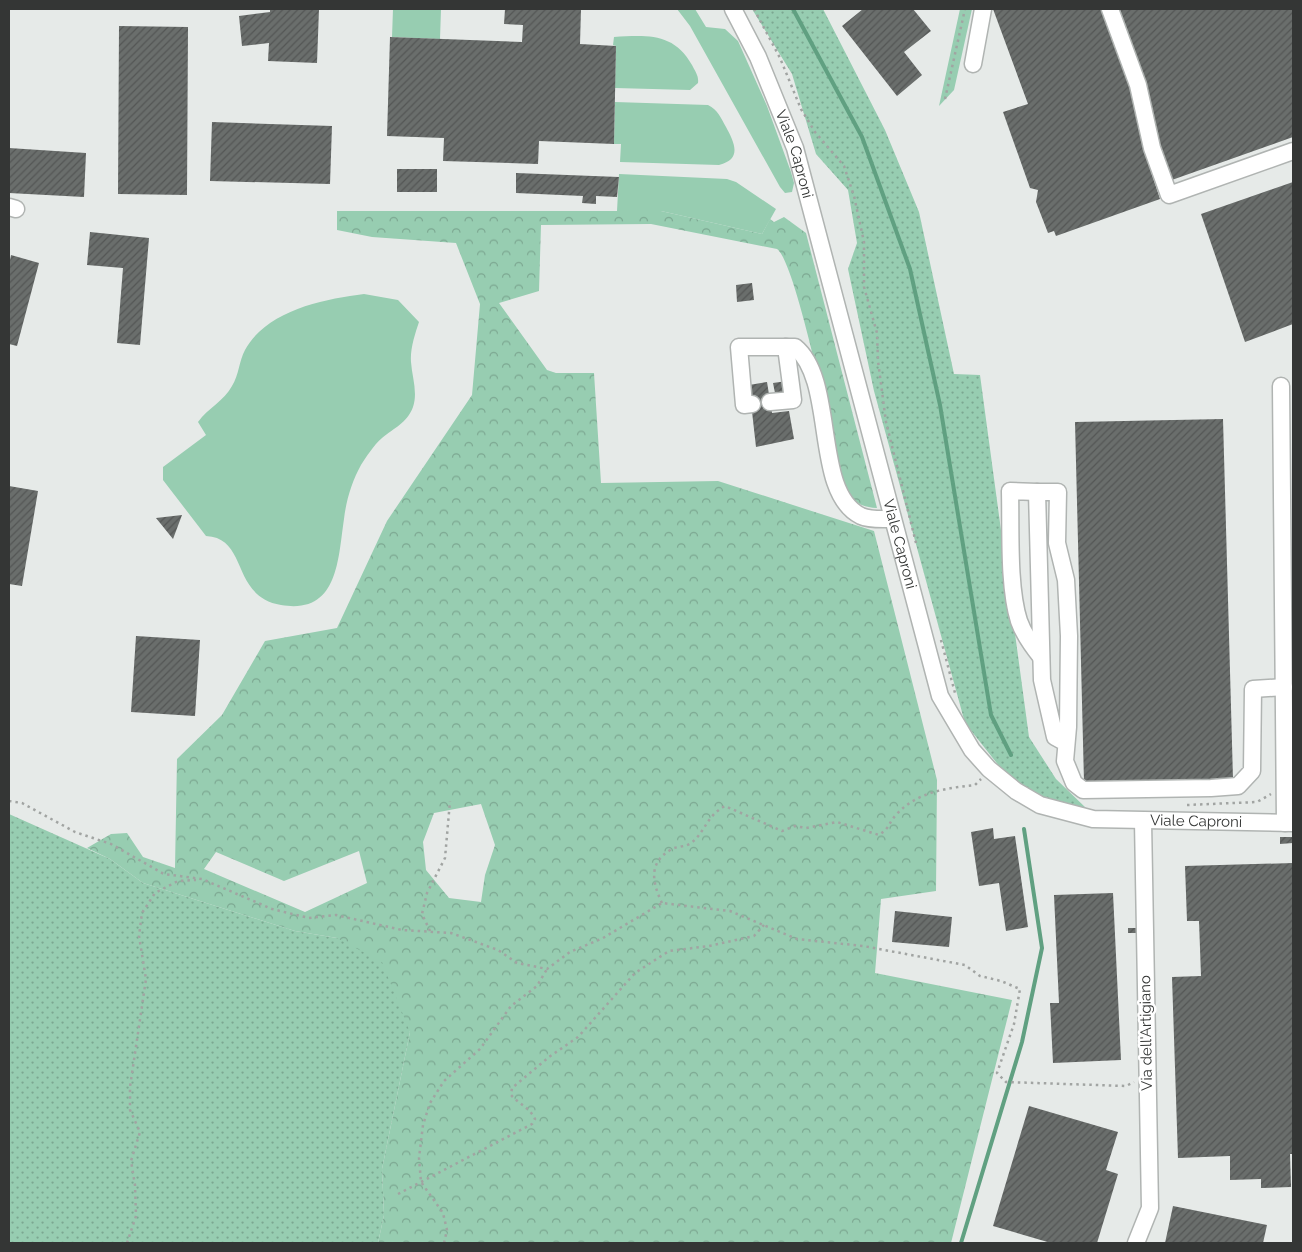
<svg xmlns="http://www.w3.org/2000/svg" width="1302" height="1252" font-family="Raleway,sans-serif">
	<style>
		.grass { fill: #97cdb1 }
		.forest { fill: url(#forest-crowns); fill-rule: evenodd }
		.park { fill: url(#park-dots) }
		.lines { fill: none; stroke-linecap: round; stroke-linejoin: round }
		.stream { stroke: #60a081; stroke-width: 4 }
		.building { fill: url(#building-hatch) }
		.minor-casing { stroke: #b0b4b2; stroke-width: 19 }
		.path { stroke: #a1a4a2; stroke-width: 2.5; stroke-dasharray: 2.5 4; stroke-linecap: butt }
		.minor { stroke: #fff; stroke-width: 16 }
		.labels { text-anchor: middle; stroke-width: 5; stroke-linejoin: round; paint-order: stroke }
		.street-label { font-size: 15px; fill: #343635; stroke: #fff }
	</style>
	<defs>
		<pattern id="forest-crowns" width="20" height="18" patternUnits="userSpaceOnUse" patternTransform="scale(1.25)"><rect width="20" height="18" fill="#97cdb1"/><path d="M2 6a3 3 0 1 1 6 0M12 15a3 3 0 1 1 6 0" fill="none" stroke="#7ca791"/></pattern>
		<pattern id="park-dots" width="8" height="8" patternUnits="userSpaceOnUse" patternTransform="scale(1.25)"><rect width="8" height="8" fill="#97cdb1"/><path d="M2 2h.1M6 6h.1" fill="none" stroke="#7ca791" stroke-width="1.8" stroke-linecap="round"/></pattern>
		<pattern id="building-hatch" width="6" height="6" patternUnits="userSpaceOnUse" patternTransform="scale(1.25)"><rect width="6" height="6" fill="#6a6e6c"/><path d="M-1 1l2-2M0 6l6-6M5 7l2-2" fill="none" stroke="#545655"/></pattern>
	</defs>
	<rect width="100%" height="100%" fill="#e6eae8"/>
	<path class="grass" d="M 393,9 L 441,9 L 440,39 L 392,37 Z
		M 677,9 L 695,9 L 706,27 L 725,29 L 738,41 L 767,106 L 791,172 L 794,183 L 792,192 L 785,193 L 780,187 L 690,26 Z
		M 960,9 L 972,9 L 954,90 L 939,106 Z
		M 614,37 C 648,35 674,33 692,65 C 695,71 699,76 698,83 L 690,90 L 615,88 L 616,46 L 613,45 Z
		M 615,102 L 708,105 C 718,110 721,118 726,127 C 734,142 743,159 719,165 L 620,162 L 621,144 L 614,144 Z
		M 619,174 L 727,179 L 736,182 L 776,209 L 762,234 L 661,211 L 617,211 Z
		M 364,294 L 398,300 L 419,322 C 415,334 410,349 411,362 C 412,377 418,392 413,407 C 407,423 394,428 382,438 C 373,446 367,456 361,465 C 352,481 346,501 344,519 C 338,558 339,615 281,605 C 230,596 249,538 206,536 L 163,480 L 163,467 L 206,435 L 198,422 C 208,408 224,401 232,386 C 239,375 239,361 245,350 C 266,311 323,299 364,294 Z"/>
	<path class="forest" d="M 337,211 L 661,211 L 762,234 L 770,219 L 774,222 L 784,217 L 806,233 L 877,508 C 853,507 849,495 840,475 C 832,441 796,262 777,249 L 651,224 L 541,225 L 539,291 L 499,303 L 547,370 L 556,373 L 594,373 L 601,483 L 718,481 L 874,531 L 937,780 L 936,891 L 881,899 L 875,973 L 1012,1000 L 951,1243 L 378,1243 L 384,1215 L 382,1169 L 410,1032 L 337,938 L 295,931 L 143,883 L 110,859 L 87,848 L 111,834 L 127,833 L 143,857 L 175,868 L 177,759 L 222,715 L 265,641 L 337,628 L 387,521 L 472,395 L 480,304 L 456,243 L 372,237 L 337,230 ZM 481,804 L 495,845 L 485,875 L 481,902 L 449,898 L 426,870 L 423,842 L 434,813 ZM 359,851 L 367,883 L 305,912 L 204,869 L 216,852 L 284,881 Z"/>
	<path class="park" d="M 752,9 L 823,9 L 885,130 L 919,212 L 954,374 L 980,375 L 1029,737 L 1056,779 L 1086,808 L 1048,802 L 1007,776 L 965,723 L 874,391 L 848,269 L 857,243 L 848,190 L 816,154 L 792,74 Z
		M 9,814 L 110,859 L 143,883 L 295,931 L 337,938 L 382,962 L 410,1032 L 382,1169 L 384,1215 L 378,1243 L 9,1243 Z"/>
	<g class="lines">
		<path class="stream" d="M 793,9 L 862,137 L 910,269 L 940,405 L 991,715 L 1011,755
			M 961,1243 L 1022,1042 L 1042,948 L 1024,829"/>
	</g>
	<path class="building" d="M 270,9 L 319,9 L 317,63 L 268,61 L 269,43 L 242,46 L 239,16 L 270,12 Z
		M 505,9 L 581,9 L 580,44 L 616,46 L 614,144 L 539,141 L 538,164 L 443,161 L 444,138 L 387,136 L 390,37 L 522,42 L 523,25 L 504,24 Z
		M 863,9 L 913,9 L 931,31 L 904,52 L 922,75 L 897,96 L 842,26 Z
		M 993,9 L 1293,9 L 1293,137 L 1169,181 L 1156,146 L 1144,150 L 1160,199 L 1056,236 L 1054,231 L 1048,233 L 1036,202 L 1038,190 L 1030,188 L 1003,112 L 1028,104 Z
		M 119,26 L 188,27 L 187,195 L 118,194 Z
		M 212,122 L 332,126 L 330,184 L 210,181 Z
		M 9,148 L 86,153 L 84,197 L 9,193 Z
		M 397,169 L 437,169 L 437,192 L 397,192 Z
		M 516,173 L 619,177 L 617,197 L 596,196 L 596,204 L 582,203 L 583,196 L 516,193 Z
		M 1293,182 L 1293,324 L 1245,342 L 1201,214 Z
		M 90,232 L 149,238 L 140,345 L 117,343 L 123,268 L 87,265 Z
		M 11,255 L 39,263 L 17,346 L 9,344 L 9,265 Z
		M 752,283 L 754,300 L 737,302 L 736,285 Z
		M 787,381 L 790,396 L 776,398 L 773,383 Z
		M 767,382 L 772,413 L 789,411 L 794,439 L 756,447 L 749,385 Z
		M 1223,419 L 1233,779 L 1084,782 L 1075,422 Z
		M 9,486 L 38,491 L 22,586 L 9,584 Z
		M 182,515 L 173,539 L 156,518 Z
		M 136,636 L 200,640 L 195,716 L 131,712 Z
		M 993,828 L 994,839 L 1015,836 L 1028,927 L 1006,931 L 999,883 L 979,886 L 971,832 Z
		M 1280,837 L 1293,837 L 1293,843 L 1280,844 Z
		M 1293,863 L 1293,1154 L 1290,1154 L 1291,1187 L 1261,1188 L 1261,1179 L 1230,1180 L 1230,1156 L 1178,1158 L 1172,977 L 1201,976 L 1199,921 L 1187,921 L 1185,866 Z
		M 1113,893 L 1121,1060 L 1053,1063 L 1050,1003 L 1059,1003 L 1054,895 Z
		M 895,911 L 952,917 L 949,947 L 892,942 Z
		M 1128,928 L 1138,928 L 1138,933 L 1128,933 Z
		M 1029,1106 L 1118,1132 L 1106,1170 L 1118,1174 L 1097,1243 L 1051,1243 L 993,1226 Z
		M 1173,1206 L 1267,1225 L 1263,1243 L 1165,1243 Z"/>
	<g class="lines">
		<g class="minor-casing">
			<g id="minor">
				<path id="s1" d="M 733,9 L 758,57 L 795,148 L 940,696 L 972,750 L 989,769 L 1016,791 L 1040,805 L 1093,819 L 1293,823"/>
				<path d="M 1110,9 L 1138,85 L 1152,148 L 1169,195 L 1293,151"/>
				<path d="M 973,64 L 983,9"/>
				<path d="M 9,207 L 16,209"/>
				<path d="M 1281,386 L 1285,823"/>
				<path d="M 770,402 L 793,400 L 786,347"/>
				<path d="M 752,404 L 744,405 L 739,347 L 795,347 C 837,381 812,492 861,516 C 870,520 881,519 891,519"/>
				<path d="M 1037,492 L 1010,491 C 1011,528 1008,587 1019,621 C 1024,635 1032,646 1041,657"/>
				<path d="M 1066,743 L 1055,737 L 1042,680 L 1037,492 L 1058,492 L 1057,543 L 1066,580 L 1069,636 L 1068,727 L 1065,761 L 1074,783 L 1083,790 L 1211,788 L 1238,786 L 1252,771 L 1253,689 L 1284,687"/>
				<path d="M 1136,1243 L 1150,1208 L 1143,821"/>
			</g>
		</g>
		<path class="path" d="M 754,9 L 780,58 L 801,109 L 815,132 L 844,166 L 854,196 L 864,242 L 864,287 L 877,333 L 878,361 L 886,422 L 916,543
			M 945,99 L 965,9
			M 941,640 L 955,693
			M 9,801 L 22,803 L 75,832 L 111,844 L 164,874 L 202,879 L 272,909 L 309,918 L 336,915 L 402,930 L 451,933 L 498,950 L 517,963 L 547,969 L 570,952 L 603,938 L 662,903 L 730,911 L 797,939 L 863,946 L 965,965 L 980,976 L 1001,981 L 1020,989 L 1014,1024 L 997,1073 L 1006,1082 L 1126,1086 L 1134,1082
			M 1187,805 L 1257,802 L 1271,794
			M 662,903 C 652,882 648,862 672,849 C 678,846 686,847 691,843 C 705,833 706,816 725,806 L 782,831 L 795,826 L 806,828 L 837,822 L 879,835 C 891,827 888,823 896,815 C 916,792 947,788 975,785 L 981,779
			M 430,931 L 422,914 L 427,893 L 445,858 L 450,801
			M 398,1194 L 532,1124 L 535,1119 C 530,1108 519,1104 511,1095 L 512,1088 L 549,1057 L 578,1037 L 635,973 L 669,951 L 709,946 L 754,936 L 764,925
			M 127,1243 L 136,1216 L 135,1185 L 131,1161 L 140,1132 L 130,1110 L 130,1087 L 146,979 L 139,936 L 142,913 L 155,893 L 178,881 L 196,880
			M 444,1243 L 447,1230 L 443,1213 L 421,1182 L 419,1158 L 423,1125 L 430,1103 L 444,1081 L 480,1049 L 511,1006 L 537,986 L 547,969"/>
		<use href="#minor" class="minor"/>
	</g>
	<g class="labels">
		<g class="street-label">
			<text dy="5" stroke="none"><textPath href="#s1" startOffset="158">Viale Caproni</textPath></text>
			<text dy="5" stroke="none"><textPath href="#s1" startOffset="562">Viale Caproni</textPath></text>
			<text dy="5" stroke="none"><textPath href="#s1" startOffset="1028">Viale Caproni</textPath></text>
			<text transform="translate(1146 1033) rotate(-91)" y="5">Via dell'Artigiano</text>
		</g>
	</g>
	<rect width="1302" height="1252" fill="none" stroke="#343635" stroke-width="20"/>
</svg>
